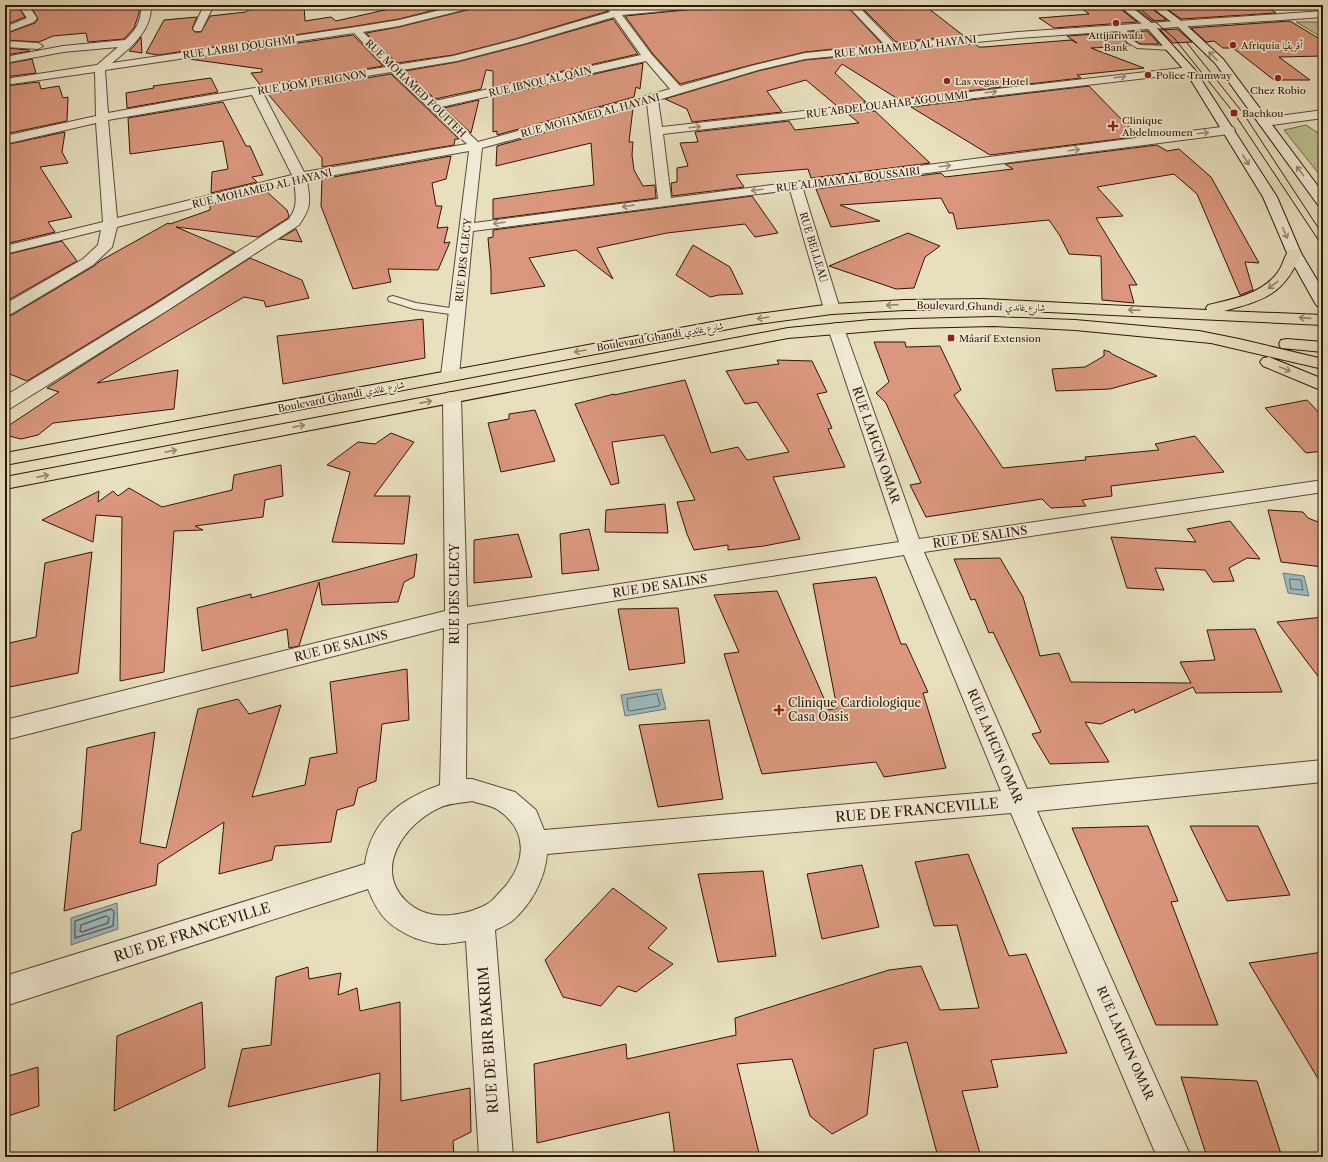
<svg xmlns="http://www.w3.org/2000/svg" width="1328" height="1162" font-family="'Libre Caslon Text',Amiri,serif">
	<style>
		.green { fill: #bbc08e; stroke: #766a4a }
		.water { fill: #9db9bd; stroke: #727774 }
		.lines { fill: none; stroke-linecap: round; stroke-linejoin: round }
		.shore-far1 { stroke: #676762; stroke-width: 1 }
		.shore { stroke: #676762; stroke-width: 1.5 }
		.building { fill: #da977d; stroke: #311506 }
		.service-casing { stroke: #5e4834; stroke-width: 2 }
		.minor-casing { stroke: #5e4834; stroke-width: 2 }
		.secondary-casing { stroke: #311506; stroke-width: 2 }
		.primary-casing { stroke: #311506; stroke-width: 2 }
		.service { fill: #efead5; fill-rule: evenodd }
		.minor { fill: #efead5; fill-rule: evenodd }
		.secondary { fill: #efead5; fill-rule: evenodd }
		.primary { fill: #e7dfbe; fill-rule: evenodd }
		.tram { stroke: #311506; stroke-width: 1 }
		.oneway { stroke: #9a8a78 }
		.oneway2 { stroke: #95846b }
		.poi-dot { fill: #8f2418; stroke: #efead5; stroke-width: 1.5 }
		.labels { text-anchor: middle; stroke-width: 3.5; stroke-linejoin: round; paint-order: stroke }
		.far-poi-label { font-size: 10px; fill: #311506; stroke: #efead5; text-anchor: start }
		.far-street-label { font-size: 10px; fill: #311506; stroke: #efead5 }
		.street-label { font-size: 12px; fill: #311506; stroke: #efead5 }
		.poi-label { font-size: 12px; fill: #311506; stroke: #efead5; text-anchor: start }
		.near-street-label { font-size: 14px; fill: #311506; stroke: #efead5 }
	</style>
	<rect width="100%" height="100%" fill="#e7dfbe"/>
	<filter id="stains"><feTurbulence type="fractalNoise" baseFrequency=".005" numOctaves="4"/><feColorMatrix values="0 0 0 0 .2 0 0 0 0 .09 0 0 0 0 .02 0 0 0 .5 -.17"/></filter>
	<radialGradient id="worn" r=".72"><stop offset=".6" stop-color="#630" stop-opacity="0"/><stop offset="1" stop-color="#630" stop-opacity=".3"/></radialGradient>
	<path class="green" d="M 1296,22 L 1323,22 L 1323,38 Z
		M 1306,125 L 1323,136 L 1323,179 L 1284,130 Z"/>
	<path class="water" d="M 1283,573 L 1304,576 L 1309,596 L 1288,593 Z
		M 661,689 L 666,709 L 625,716 L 621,695 Z
		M 117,903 L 118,929 L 71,945 L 71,918 Z"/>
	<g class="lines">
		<path class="shore-far1" d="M 1290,579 L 1301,580 L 1303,590 L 1291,589 Z
			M 657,694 L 660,704 L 659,706 L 630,711 L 628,710 L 627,699 Z"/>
		<path class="shore" d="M 111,909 L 114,911 L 113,926 L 75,938 L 75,921 Z
			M 106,916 L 109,918 L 108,923 L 82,932 L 80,931 L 81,925 Z"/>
	</g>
	<path class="building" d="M 5,5 L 17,5 L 25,17 L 5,25 Z
		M 30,5 L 139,5 L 139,13 L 134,28 L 124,39 L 88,42 L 86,33 L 53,36 L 39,42 L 5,40 L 5,34 L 35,23 L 38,19 Z
		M 407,5 L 455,5 L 399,19 L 356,26 L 158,55 L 146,53 L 164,20 L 197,17 L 192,29 L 195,32 L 201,32 L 210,16 L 246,12 L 248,10 L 304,6 L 305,21 L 331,17 L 336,21 Z
		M 478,5 L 604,5 L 608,11 L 515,39 L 453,55 L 397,63 L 366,33 L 399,27 L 475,8 Z
		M 701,5 L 846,5 L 882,44 L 805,52 L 751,65 L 680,84 L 653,54 L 625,16 L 695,9 Z
		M 859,5 L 924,5 L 964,36 L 896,42 Z
		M 1186,5 L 1264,5 L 1276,13 L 1181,19 L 1163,6 Z
		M 1133,6 L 1148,6 L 1167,20 L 1152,21 Z
		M 1082,7 L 1118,7 L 1137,22 L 1054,28 L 1039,18 L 1089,14 L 1081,8 Z
		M 613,19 L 638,54 L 493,87 L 493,71 L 486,70 L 481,89 L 435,99 L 405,71 L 457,62 L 523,45 Z
		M 1290,21 L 1323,41 L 1323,56 L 1279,57 L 1310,80 L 1274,80 L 1233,48 L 1223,48 L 1214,41 L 1206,42 L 1191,28 Z
		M 1177,29 L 1192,42 L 1173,43 L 1160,30 Z
		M 1147,31 L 1159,44 L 1140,44 L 1133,39 L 1129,32 Z
		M 1121,32 L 1126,43 L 1130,46 L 1091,48 L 1144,68 L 1077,75 L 1081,78 L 898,99 L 842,64 L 835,73 L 866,102 L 837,106 L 806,80 L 767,91 L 782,112 L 692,122 L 687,109 L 665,99 L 758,71 L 805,60 L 975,44 L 979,47 L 984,47 L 1071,40 L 1077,43 L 1067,36 Z
		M 353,35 L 383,66 L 261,86 L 251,73 L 262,72 L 262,69 L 189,59 Z
		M 141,37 L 142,53 L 129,51 L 134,46 Z
		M 5,48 L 29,50 L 30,51 L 5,55 Z
		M 32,59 L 36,73 L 5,77 L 5,64 Z
		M 643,63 L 640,89 L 636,87 L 634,97 L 497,135 L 497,131 L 493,132 L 493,97 Z
		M 391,74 L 459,139 L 455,139 L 454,145 L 322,167 L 322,158 L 268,94 Z
		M 211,78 L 218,92 L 127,108 L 126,93 L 154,88 L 153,86 Z
		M 39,82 L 41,89 L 59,86 L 63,98 L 68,97 L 67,121 L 5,134 L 5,86 Z
		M 1089,86 L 1127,125 L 1143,136 L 990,155 L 911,107 Z
		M 479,100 L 471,133 L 444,108 Z
		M 223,102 L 246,146 L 250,146 L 263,175 L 252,177 L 257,182 L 211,193 L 212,172 L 228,169 L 223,141 L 130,154 L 128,118 Z
		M 633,108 L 629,142 L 633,142 L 632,155 L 634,170 L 643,186 L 655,185 L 656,198 L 493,219 L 493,199 L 594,185 L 591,143 L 496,166 L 497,146 Z
		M 875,111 L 930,163 L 811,178 L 808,169 L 736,175 L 744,187 L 672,196 L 671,183 L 677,182 L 677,168 L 688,166 L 680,143 L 698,142 L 695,132 L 789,121 L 795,130 L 859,123 L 848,114 Z
		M 65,132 L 62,152 L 68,163 L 40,167 L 72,217 L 48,222 L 55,232 L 5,244 L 5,145 Z
		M 1157,145 L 1167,151 L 1179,149 L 1211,177 L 1259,263 L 1245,262 L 1253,290 L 1240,295 L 1197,194 L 1174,174 L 1097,187 L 1123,216 L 1096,218 L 1137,285 L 1129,285 L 1134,303 L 1102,300 L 1101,256 L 1069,254 L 1060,236 L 1049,220 L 957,229 L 953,213 L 949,213 L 941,198 L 840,205 L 880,221 L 831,227 L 816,189 L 941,173 L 945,177 L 1013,169 L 1005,164 Z
		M 451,156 L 446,179 L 432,183 L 436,206 L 442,206 L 437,228 L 448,227 L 444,243 L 450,242 L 438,270 L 388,269 L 391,282 L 353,289 L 321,206 L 322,179 Z
		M 266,191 L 287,210 L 289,216 L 288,218 L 258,237 L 176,227 L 235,252 L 155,303 L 27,381 L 5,372 L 5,317 L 12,315 L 94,266 L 100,261 L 168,223 L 170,224 L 210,210 L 210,205 Z
		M 752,196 L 778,233 L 755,237 L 745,224 L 667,233 L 597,248 L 613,279 L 576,250 L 529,258 L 545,286 L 491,294 L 491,271 L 488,238 L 493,237 L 493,230 Z
		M 296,229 L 302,242 L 279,239 Z
		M 908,233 L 940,246 L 925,257 L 914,288 L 896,289 L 829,266 Z
		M 62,241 L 77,261 L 5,302 L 5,255 Z
		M 693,245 L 730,267 L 743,294 L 719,295 L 710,297 L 676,275 Z
		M 250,258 L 302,280 L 309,298 L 266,307 L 264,301 L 244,297 L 97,383 L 178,370 L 174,409 L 53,423 L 38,435 L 21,439 L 5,435 L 5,428 L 59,392 L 47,388 Z
		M 423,319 L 425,358 L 283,384 L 277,336 Z
		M 874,342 L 905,342 L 906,347 L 940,346 L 961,390 L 954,395 L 1003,468 L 1086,460 L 1085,457 L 1159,450 L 1155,444 L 1195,436 L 1224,472 L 1111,486 L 1112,496 L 1082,500 L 1086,506 L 1051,508 L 1042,499 L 926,517 L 910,485 L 921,483 L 886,403 L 876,393 L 889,382 Z
		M 1104,350 L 1110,352 L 1112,354 L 1157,376 L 1110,389 L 1056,391 L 1052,369 L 1085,367 L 1104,356 Z
		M 777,360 L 812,361 L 827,392 L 817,394 L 832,428 L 828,429 L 845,467 L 773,477 L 800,539 L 764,546 L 728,550 L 728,545 L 694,550 L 687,534 L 677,502 L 695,500 L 664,435 L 612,442 L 619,483 L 611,485 L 575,404 L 614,394 L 614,395 L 685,380 L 711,453 L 738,447 L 747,460 L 789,452 L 757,402 L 745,404 L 726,371 L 779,364 Z
		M 1307,400 L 1323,417 L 1323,451 L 1306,453 L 1265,408 Z
		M 535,410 L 555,461 L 501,472 L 488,423 L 509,419 L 509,414 Z
		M 391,433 L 414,442 L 374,496 L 410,496 L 404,544 L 332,542 L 350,472 L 327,465 L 358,442 L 375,444 Z
		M 281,465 L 283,496 L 265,500 L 263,517 L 195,526 L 203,530 L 174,531 L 164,672 L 120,681 L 122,517 L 96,515 L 93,542 L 42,520 L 99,491 L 98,502 L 113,491 L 118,496 L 129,488 L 162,507 L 232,490 L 234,475 Z
		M 665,504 L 668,533 L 605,532 L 606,510 Z
		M 1268,510 L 1303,512 L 1308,518 L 1323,524 L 1323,567 L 1281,562 Z
		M 1230,521 L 1260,559 L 1247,558 L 1229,568 L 1234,581 L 1213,582 L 1205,570 L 1155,568 L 1164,590 L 1127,588 L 1111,537 L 1196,542 L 1187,529 Z
		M 589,529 L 599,570 L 562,574 L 560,534 Z
		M 518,534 L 532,577 L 474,583 L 474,540 Z
		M 92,552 L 78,673 L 5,688 L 5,644 L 36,637 L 45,563 Z
		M 417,554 L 414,577 L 404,582 L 398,602 L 322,605 L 319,582 L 299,646 L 289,648 L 287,629 L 202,651 L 197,608 L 251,594 L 251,598 Z
		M 1000,558 L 1023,597 L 1040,656 L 1059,653 L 1071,682 L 1191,683 L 1180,662 L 1215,660 L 1207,630 L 1255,629 L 1282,692 L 1196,693 L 1193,687 L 1135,713 L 1134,709 L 1101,724 L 1085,722 L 1109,762 L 1050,764 L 1032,734 L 1041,732 L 993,632 L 989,633 L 975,599 L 971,600 L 954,559 Z
		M 876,577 L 901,644 L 906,644 L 928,692 L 923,693 L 946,768 L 884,777 L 876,762 L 762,774 L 724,654 L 739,652 L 714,595 L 777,591 L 829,710 L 837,708 L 813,584 Z
		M 678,608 L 685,663 L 629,670 L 618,609 Z
		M 1323,617 L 1323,683 L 1277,622 Z
		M 407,669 L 409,720 L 382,724 L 376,781 L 358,788 L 354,805 L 337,810 L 331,842 L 275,846 L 272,860 L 219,874 L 224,822 L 158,864 L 156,885 L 64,911 L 72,833 L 81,830 L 87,748 L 155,732 L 140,843 L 166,848 L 198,709 L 238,699 L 249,714 L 281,705 L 252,797 L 305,785 L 310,758 L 337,753 L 330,682 Z
		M 709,720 L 723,799 L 658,807 L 639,725 Z
		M 1148,826 L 1178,901 L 1171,902 L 1218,1025 L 1156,1025 L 1072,828 Z
		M 1190,826 L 1258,826 L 1290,895 L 1227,901 Z
		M 968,854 L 1009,956 L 1026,954 L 1067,1053 L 991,1060 L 998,1087 L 962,1091 L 981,1157 L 938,1157 L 907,1042 L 874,1049 L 867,1115 L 832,1134 L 810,1116 L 792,1059 L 737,1064 L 760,1157 L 675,1157 L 669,1112 L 537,1143 L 534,1064 L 626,1044 L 627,1059 L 736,1035 L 735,1018 L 889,970 L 921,966 L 940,1010 L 979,1008 L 957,925 L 934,926 L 915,862 Z
		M 862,865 L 879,927 L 822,939 L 807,874 Z
		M 763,871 L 776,956 L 718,962 L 698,874 Z
		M 613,888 L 667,928 L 648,948 L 673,964 L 636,992 L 618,986 L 601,1006 L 563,997 L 545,960 Z
		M 1323,952 L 1323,1087 L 1249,963 Z
		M 308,967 L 309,979 L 341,973 L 338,995 L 357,988 L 360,1011 L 400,1002 L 401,1101 L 470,1088 L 471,1132 L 453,1141 L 454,1157 L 377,1157 L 380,1073 L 228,1107 L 242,1049 L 271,1045 L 276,977 Z
		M 202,1002 L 205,1068 L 114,1111 L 117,1036 Z
		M 38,1067 L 39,1106 L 5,1117 L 5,1077 Z
		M 1181,1077 L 1257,1081 L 1282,1157 L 1207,1157 Z"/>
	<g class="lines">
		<g class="service-casing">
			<path id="service" d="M 1058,5 L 1083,5 L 1080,7 L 1060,8 L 1058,7 Z
				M 1121,27 L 1125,27 L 1132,40 L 1140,45 L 1171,46 L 1174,48 L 1171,50 L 1137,48 L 1127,42 L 1120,28 Z
				M 393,296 L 416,303 L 457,309 L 462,312 L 457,315 L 414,309 L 389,301 L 388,299 L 389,297 Z"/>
		</g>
		<g class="minor-casing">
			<path id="minor" d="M 18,5 L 28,5 L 37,18 L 34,22 L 5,33 L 5,27 L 27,18 Z
				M 141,5 L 151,5 C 152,31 130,48 112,63 L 356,27 L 399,20 L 461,5 L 477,5 L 475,7 L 399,26 L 363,32 L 396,65 L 453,56 L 515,40 L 610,12 L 605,5 L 615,5 L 618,10 L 667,5 L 700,5 L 695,8 L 622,15 L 652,55 L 680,86 L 751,66 L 805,53 L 885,45 L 847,5 L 857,5 L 895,44 L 1018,32 L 1323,11 L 1323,17 L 1018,38 L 805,59 L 758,70 L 658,100 L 662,127 L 1190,67 L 1195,70 L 1190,73 L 663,134 L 671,198 L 1229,126 L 1233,127 L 1235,130 L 1233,133 L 1229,134 L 803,189 L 840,309 L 838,312 L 832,314 L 826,312 L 824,309 L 790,190 L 473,231 L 459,375 L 456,379 L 450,380 L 444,379 L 441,375 L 469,151 L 307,180 C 310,202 312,206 299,225 L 168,310 L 11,408 L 5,409 L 5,396 L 156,304 L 289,219 C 298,207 296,196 294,182 L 117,227 L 112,247 L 93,265 L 11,314 L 5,316 L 5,304 L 83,259 L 98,245 L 101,230 L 5,254 L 5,246 L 103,222 L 96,123 L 5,144 L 5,136 L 96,116 L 95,72 L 5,85 L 5,79 L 97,65 L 118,47 L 63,52 L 5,63 L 5,57 L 63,46 L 125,40 C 136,30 142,20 141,5 ZM 614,17 L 641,55 L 435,101 L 402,70 L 457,61 L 523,44 ZM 354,33 L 386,67 L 174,101 L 108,113 L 105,70 ZM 646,61 L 670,89 L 478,142 L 441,107 ZM 391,72 L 467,144 L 304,172 L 263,93 ZM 252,95 L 292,175 L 117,218 L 108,120 ZM 647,103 L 658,199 L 474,223 L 482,148 Z
				M 204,5 L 214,5 L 201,31 L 195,31 L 193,29 Z
				M 317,5 L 360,5 L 358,7 C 349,9 325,12 317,5 Z
				M 5,41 L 38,43 L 43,46 L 38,49 L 5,47 Z
				M 1323,110 L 1323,118 L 1264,126 L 1260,125 L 1258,122 L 1260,119 L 1264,118 Z
				M 836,323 L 842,325 L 844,328 L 919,539 L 1323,480 L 1323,492 L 924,552 L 1027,789 L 1323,760 L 1323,782 L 1037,811 L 1191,1157 L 1157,1157 L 1011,813 L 547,854 C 545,879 531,905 512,921 C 507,925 501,927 495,930 L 513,1157 L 479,1157 L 466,941 C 458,942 450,944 442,944 C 433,944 424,941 415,938 C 389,927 378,915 368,889 L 5,1006 L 5,976 L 365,864 C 371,820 401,799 440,785 L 444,628 L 5,740 L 5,720 L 445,611 L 443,397 L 446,393 L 452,392 L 458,393 L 461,397 L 467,607 L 899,542 L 828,328 L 830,325 ZM 904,555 L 1001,791 L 544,830 L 536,810 L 515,792 L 472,779 L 466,779 L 467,624 ZM 472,801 C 480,804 491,805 498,810 C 531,832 525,867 500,892 C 496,896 493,900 489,903 C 477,910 466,913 452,915 C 434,917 418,913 405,900 C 373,867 406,823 439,808 C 449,803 461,803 472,801 Z"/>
		</g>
		<g class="secondary-casing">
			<path id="secondary" d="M 1118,5 L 1129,5 L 1153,24 L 1195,70 L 1277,197 L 1301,253 L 1323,290 L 1323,308 L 1317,306 L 1315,303 L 1287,253 L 1263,197 L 1186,72 L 1147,28 Z
				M 1149,5 L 1160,5 L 1184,23 L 1223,59 L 1323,193 L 1323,206 L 1318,205 L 1215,63 L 1178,27 Z"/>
		</g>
		<g class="primary-casing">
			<path id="primary" d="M 1294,249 L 1299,250 L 1301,253 C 1285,294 1265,300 1224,311 L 1323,315 L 1323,325 L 983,309 L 905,310 L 832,314 L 750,325 L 5,465 L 5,453 L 750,315 L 832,304 L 905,300 L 983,299 L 1207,310 L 1206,308 L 1208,305 C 1233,299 1262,294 1278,272 C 1283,265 1284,257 1289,250 Z
				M 993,317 L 1075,320 L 1199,331 L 1239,339 L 1323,359 L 1323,369 L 1211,343 L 1075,330 L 993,326 L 911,328 L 788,338 L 5,489 L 5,477 L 788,328 L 870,320 Z
				M 1287,339 L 1323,342 L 1323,352 L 1281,348 L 1279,344 L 1281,340 Z
				M 1269,357 L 1323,379 L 1323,391 L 1263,366 L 1260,362 L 1263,358 Z"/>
		</g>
		<use href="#service" class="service"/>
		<use href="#minor" class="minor"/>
		<use href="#secondary" class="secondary"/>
		<use href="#primary" class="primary"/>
		<path class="tram" d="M 1136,5 L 1174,38 L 1234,113 L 1323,247
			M 1187,43 L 1243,113 L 1323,235"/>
	</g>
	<defs><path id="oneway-shaft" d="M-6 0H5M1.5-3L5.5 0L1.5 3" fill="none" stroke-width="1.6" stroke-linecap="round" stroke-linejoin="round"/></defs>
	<g class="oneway">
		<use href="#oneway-shaft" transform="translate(1213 56) rotate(-135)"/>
		<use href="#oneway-shaft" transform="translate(1120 77) rotate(-7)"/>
		<use href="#oneway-shaft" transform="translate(991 92) rotate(-7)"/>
		<use href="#oneway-shaft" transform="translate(695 127) rotate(-7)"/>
		<use href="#oneway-shaft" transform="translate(1203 133) rotate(-7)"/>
		<use href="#oneway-shaft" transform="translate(1074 150) rotate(-7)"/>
		<use href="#oneway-shaft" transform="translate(1246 160) rotate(57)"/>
		<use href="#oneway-shaft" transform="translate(945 166) rotate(-7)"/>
		<use href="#oneway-shaft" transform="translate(1300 171) rotate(-127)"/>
		<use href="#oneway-shaft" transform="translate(757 190) rotate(173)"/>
		<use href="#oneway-shaft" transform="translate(628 206) rotate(172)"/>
		<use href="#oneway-shaft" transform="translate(499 223) rotate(172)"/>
		<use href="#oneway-shaft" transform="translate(1285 233) rotate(67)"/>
	</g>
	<g class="oneway2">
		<use href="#oneway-shaft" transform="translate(1273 285) rotate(142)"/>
		<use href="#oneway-shaft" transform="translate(892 305) rotate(176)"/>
		<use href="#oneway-shaft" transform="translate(1134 310) rotate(-178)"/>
		<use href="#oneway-shaft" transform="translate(763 318) rotate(171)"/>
		<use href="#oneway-shaft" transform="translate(1305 318) rotate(-176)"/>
		<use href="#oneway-shaft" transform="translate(580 351) rotate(170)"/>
		<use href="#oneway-shaft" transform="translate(1285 369) rotate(23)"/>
		<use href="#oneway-shaft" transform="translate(426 402) rotate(-11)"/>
		<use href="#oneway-shaft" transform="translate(299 426) rotate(-11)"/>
		<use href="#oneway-shaft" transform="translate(171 451) rotate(-11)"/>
		<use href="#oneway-shaft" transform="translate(43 476) rotate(-11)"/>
	</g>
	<g class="poi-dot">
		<circle cx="1116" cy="23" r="4"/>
		<circle cx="1233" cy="45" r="4"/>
		<circle cx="1148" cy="75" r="4"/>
		<circle cx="1278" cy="78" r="4"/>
		<circle cx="947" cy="81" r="4"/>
		<rect x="1230" y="109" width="8" height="8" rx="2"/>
		<path d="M1111 120h4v4h4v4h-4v4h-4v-4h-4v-4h4z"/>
		<rect x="947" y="334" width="8" height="8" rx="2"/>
		<path d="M777 704h4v4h4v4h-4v4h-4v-4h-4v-4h4z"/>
	</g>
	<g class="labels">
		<g class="far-poi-label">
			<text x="1116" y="39" text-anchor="middle">Attijariwafa<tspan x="1116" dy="12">Bank</tspan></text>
			<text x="1241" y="49">Afriquia أفريقيا</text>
			<text x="1156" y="79">Police Tramway</text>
			<text x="955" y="85">Las vegas Hotel</text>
			<text x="1278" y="94" text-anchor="middle">Chez Robio</text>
			<text x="1242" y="117">Bachkou</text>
			<text x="1122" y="124">Clinique<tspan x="1122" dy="12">Abdelmoumen</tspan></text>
			<text x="959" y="342">Mâarif Extension</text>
		</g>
		<g class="far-street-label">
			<text transform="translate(905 46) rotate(-6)" y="4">RUE MOHAMED AL HAYANI</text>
			<text transform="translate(239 47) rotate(-8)" y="4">RUE LARBI DOUGHMI</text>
			<text transform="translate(540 81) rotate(-13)" y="4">RUE IBNOU AL QAIN</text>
			<text transform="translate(312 82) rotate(-9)" y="4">RUE DOM PERIGNON</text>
			<text transform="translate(416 88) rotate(44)" y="4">RUE MOHAMED FOUITEH</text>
			<text transform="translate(887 104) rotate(-7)" y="4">RUE ABDELOUAHAB AGOUMMI</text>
			<text transform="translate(590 115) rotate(-15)" y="4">RUE MOHAMED AL HAYANI</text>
			<text transform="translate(848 179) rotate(-7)" y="4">RUE ALIMAM AL BOUSSAIRI</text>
			<text transform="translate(262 188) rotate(-13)" y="4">RUE MOHAMED AL HAYANI</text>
			<text transform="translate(814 247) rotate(73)" y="4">RUE BELLEAU</text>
			<text transform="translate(463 260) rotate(-84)" y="4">RUE DES CLECY</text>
			<text transform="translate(981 306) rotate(1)" y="4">Boulevard Ghandi شارع غاندي</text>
			<text transform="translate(660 336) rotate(-10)" y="4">Boulevard Ghandi شارع غاندي</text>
			<text transform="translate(341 396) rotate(-11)" y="4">Boulevard Ghandi شارع غاندي</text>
		</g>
		<g class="street-label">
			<text transform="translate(876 445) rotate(71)" y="4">RUE LAHCIN OMAR</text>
			<text transform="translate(980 537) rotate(-8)" y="4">RUE DE SALINS</text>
			<text transform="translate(660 586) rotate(-9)" y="4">RUE DE SALINS</text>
			<text transform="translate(455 594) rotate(-90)" y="4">RUE DES CLECY</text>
			<text transform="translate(341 646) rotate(-14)" y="4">RUE DE SALINS</text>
			<text transform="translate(995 746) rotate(67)" y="4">RUE LAHCIN OMAR</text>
			<text transform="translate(1125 1043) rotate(66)" y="4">RUE LAHCIN OMAR</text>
		</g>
		<g class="poi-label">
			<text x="788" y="707">Clinique Cardiologique<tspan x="788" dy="14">Casa Oasis</tspan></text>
		</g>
		<g class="near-street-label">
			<text transform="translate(917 810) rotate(-5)" y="5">RUE DE FRANCEVILLE</text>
			<text transform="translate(192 932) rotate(-18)" y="5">RUE DE FRANCEVILLE</text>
			<text transform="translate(488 1040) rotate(-94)" y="5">RUE DE BIR BAKRIM</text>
		</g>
	</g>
	<rect width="1328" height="1162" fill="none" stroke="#e7dfbe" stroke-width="20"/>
	<rect x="6" y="6" width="1316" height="1150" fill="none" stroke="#311506" stroke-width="2"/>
	<rect x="10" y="10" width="1308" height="1142" fill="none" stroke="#311506"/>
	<rect width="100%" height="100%" filter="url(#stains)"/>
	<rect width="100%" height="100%" fill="url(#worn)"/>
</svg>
